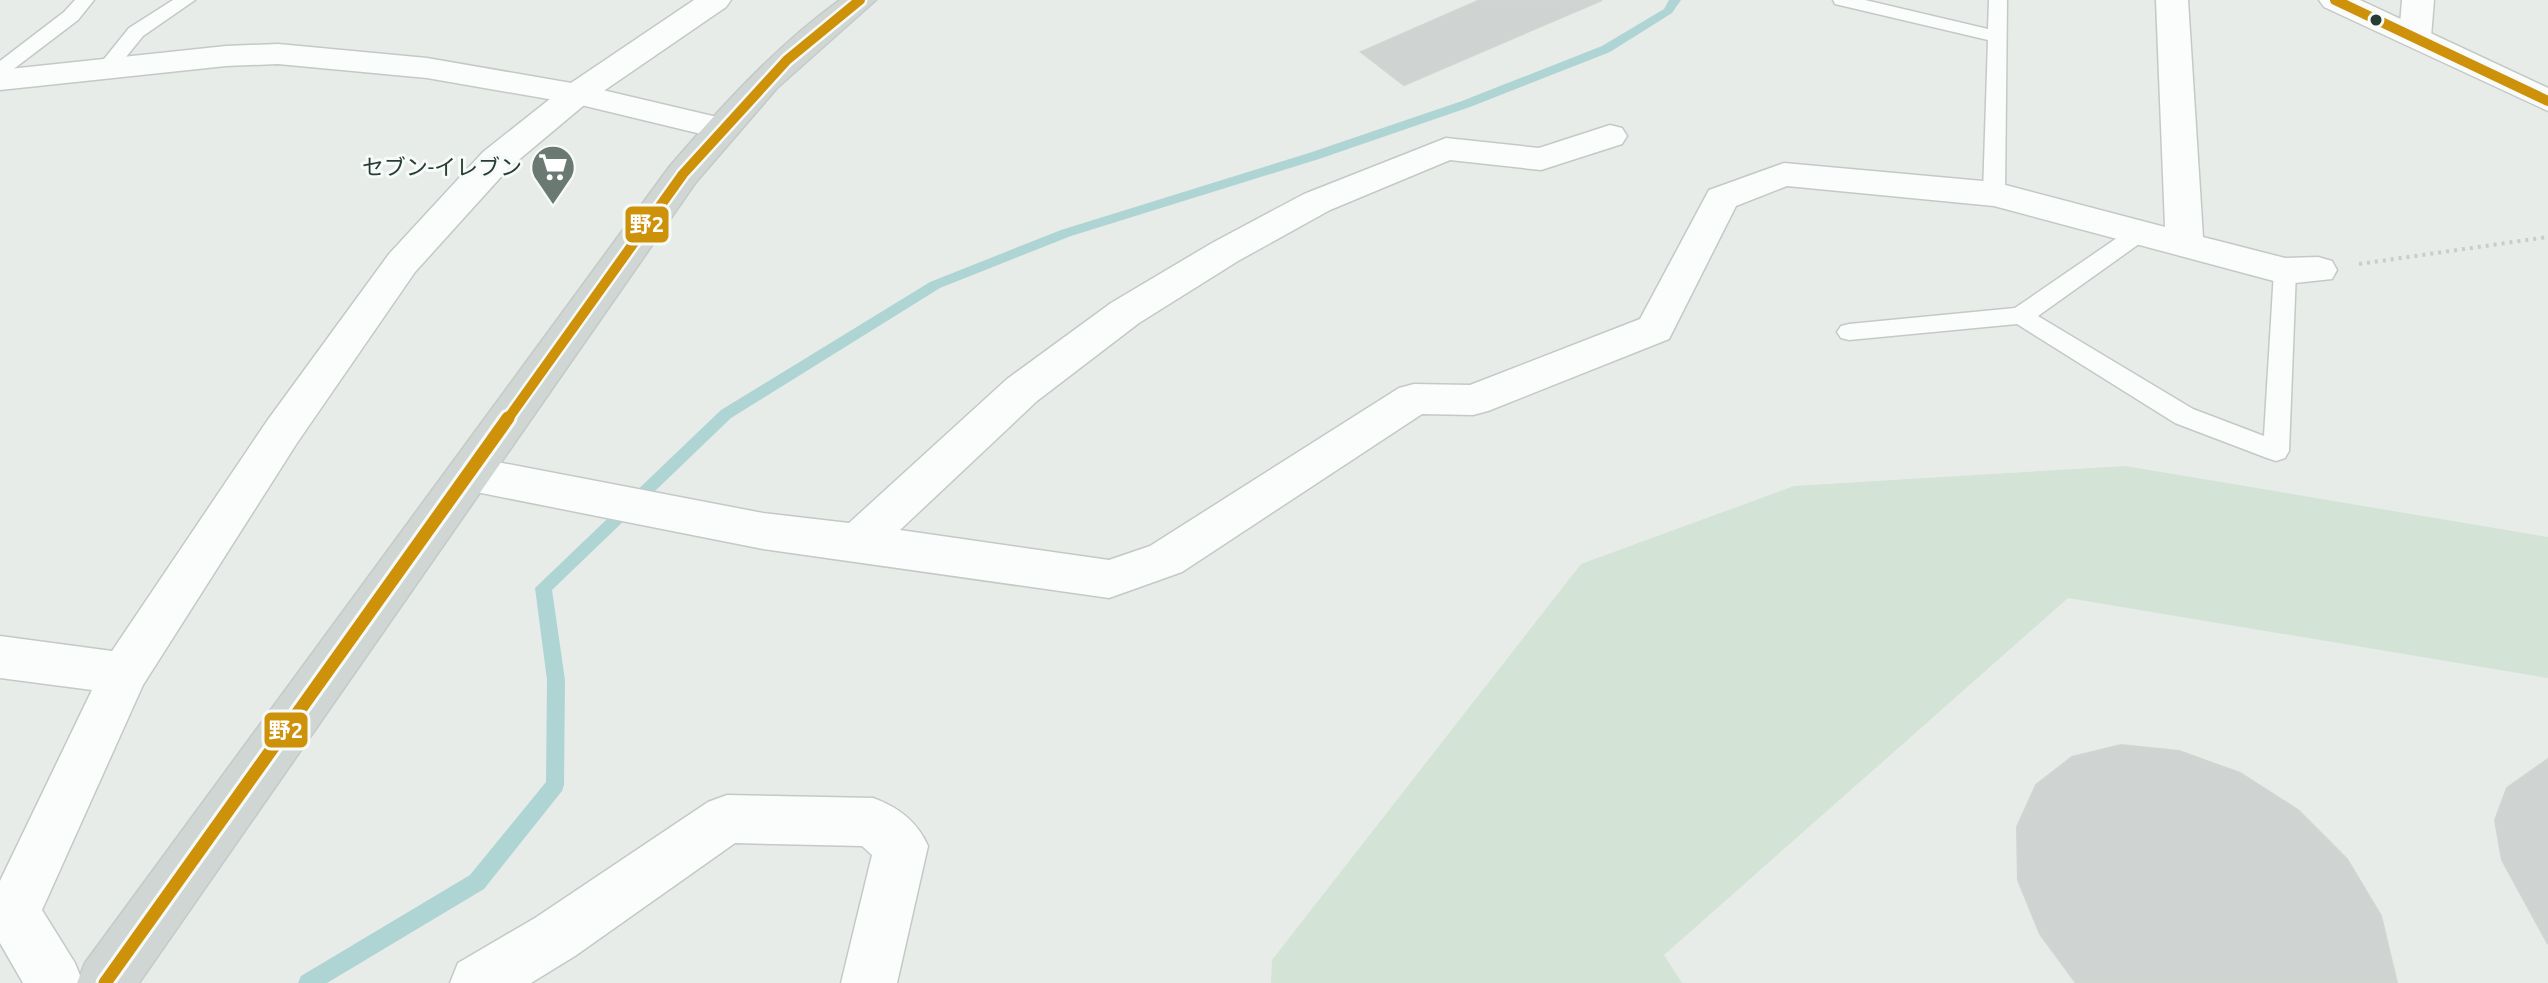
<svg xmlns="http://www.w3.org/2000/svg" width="2548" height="983" font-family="Ubuntu,'Noto Sans JP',sans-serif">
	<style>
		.green { fill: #d3e3d5 }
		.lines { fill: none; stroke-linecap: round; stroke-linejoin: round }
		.stream { fill: #aed5d4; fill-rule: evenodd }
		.building { fill: #cfd3d1; stroke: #d0d5d2; stroke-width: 2 }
		.service-casing { stroke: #c4c9c6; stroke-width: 3 }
		.minor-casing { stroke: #c4c9c6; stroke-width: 3 }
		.tertiary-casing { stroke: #c4c9c6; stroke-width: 3 }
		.primary-casing { stroke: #c3cac7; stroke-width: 3 }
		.path { stroke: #c7cdc9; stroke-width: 4; stroke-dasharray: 3 5; stroke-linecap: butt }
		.service { fill: #fbfcfc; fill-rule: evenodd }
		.minor { fill: #fbfcfc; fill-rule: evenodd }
		.tertiary { fill: #fbfcfc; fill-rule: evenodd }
		.primary { fill: #d0d6d4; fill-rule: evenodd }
		.bus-1-far1-casing { stroke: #f6faf8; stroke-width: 15 }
		.bus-1-casing { stroke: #f6faf8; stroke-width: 19 }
		.bus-1-far1 { stroke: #cd910a; stroke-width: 10 }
		.bus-1 { stroke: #cd910a; stroke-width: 13 }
		.bus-dot { fill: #273d34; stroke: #f6faf8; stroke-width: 3 }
		.labels { text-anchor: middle; stroke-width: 6; stroke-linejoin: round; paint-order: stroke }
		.poi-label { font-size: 22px; fill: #273d34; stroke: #f6faf8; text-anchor: end }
		.line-badge { stroke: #f6faf8; stroke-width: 3 }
		.badge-label { font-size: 22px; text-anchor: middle; font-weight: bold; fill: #fff }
	</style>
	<rect width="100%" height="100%" fill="#e7ece9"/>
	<path class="green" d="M 2125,466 L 2548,537 L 2548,678 L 2068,598 L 1664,955 L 1682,983 L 1271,983 L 1272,960 L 1581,564 L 1794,486 Z"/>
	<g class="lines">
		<path class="stream" d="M 1669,0 L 1681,0 L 1672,13 L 1610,52 L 1470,107 L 1319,159 L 1071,236 L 940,288 L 731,418 L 552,590 L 565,680 L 564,785 L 562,791 L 484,889 L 327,983 L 298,983 L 301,976 L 470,875 L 546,782 L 547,680 L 535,588 L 721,410 L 930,282 L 1061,230 L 1309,153 L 1462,101 L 1602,46 L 1664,9 Z"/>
	</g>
	<path class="building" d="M 1480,0 L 1602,0 L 1404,85 L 1361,52 Z
		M 2121,745 L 2179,751 L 2240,773 L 2298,810 L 2347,859 L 2381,916 L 2397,983 L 2076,983 L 2040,934 L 2018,880 L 2017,827 L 2036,785 L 2072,757 Z
		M 2548,759 L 2548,944 L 2502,860 L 2495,820 L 2507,788 Z"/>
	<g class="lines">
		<g class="service-casing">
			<path id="service" d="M 75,0 L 94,0 L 78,20 L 7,74 L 0,76 L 0,61 L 64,12 Z
				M 173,0 L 195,0 L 143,36 L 113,73 L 99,73 L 96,69 L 129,28 Z
				M 1833,0 L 1865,0 L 1988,29 L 1989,0 L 2007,0 L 2005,194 L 2002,199 L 1986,199 L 1983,194 L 1988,40 L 1835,4 Z
				M 2138,227 L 2146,229 L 2149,234 L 2146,239 L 2038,316 L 2193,409 L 2264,436 L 2274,271 L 2277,266 L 2293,266 L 2296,271 L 2289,451 L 2285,458 L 2276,461 L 2267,458 L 2175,423 L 2017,324 L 1849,340 L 1841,338 L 1837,332 L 1841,326 L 1849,324 L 2015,308 L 2130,229 Z"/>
		</g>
		<g class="minor-casing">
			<path id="minor" d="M 694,0 L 731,0 L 726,7 L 589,101 L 509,168 L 415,272 L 297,443 L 143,685 L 42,910 L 75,963 L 83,983 L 23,983 L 0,943 L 0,881 L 92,690 L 0,678 L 0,636 L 112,651 L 267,421 L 389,254 L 483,152 L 565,87 Z
				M 2156,0 L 2188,0 L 2203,237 L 2285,258 L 2318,257 L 2332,261 L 2337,270 L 2332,279 L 2285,284 L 1994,206 L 1787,186 L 1736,206 L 1669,339 L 1488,411 L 1473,415 L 1422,414 L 1182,572 L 1109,598 L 763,549 L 471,491 L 456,486 L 449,474 L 456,462 L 471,457 L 763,513 L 849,523 L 1007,379 L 1111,303 L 1212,243 L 1304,194 L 1446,138 L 1539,148 L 1610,125 L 1622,128 L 1627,136 L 1622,144 L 1541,170 L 1450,160 L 1330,210 L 1238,261 L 1139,323 L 1037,401 L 900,530 L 1109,560 L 1150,546 L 1399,388 L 1414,384 L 1470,385 L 1640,319 L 1709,190 L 1784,163 L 1994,182 L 2165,227 Z
				M 2402,0 L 2434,0 L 2431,37 L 2426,44 L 2415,47 L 2404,44 L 2399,37 Z
				M 727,795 L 873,798 C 898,807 917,821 928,846 L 897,983 L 841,983 L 872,855 L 862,846 L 735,843 L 575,956 L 531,983 L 450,983 L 458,963 L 535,918 L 708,802 Z"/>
		</g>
		<g class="tertiary-casing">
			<path id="tertiary" d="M 2319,0 L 2360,0 L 2548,88 L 2548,111 L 2324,7 Z
				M 278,44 L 427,58 L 577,84 L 734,121 L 739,128 L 734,135 L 722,139 L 577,104 L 427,78 L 278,64 L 226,66 L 0,90 L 0,70 L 226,46 Z"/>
		</g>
		<g class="primary-casing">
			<path id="primary" d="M 840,0 L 876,0 L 777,88 L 696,182 L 139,983 L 77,983 L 85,963 L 670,166 C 722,106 775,47 840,0 Z"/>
		</g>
		<path class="path" d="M 2359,264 L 2548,237"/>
		<use href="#service" class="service"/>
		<use href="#minor" class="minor"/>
		<use href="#tertiary" class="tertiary"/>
		<use href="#primary" class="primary"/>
		<g class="bus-1-far1-casing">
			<path id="bus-1-far1" d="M 2335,0 L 2548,101
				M 507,420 L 683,174 L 787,60 L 860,0"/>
		</g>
		<g class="bus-1-casing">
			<path id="bus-1" d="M 105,983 L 508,418"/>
		</g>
		<use href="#bus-1-far1" class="bus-1-far1"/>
		<use href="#bus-1" class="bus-1"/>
	</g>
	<defs>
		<g id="supermarket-pin" transform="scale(2.3)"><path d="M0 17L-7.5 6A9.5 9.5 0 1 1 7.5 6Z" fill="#6a7a73" stroke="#f6faf8"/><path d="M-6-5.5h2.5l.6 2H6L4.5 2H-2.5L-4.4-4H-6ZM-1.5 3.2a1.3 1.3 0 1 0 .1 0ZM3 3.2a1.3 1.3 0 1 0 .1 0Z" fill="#fff"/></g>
	</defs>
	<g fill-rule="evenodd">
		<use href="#supermarket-pin" x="553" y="167"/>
	</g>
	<circle class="bus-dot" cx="2376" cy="20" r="7"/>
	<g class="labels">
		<g class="poi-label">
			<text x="522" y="175">セブン-イレブン</text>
		</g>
	</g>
	<g class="line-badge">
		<rect x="624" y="205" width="46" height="39" rx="8" fill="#cd910a"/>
		<rect x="263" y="711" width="46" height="38" rx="8" fill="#cd910a"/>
	</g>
	<g class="badge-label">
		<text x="647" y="232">野2</text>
		<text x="286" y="738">野2</text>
	</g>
</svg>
